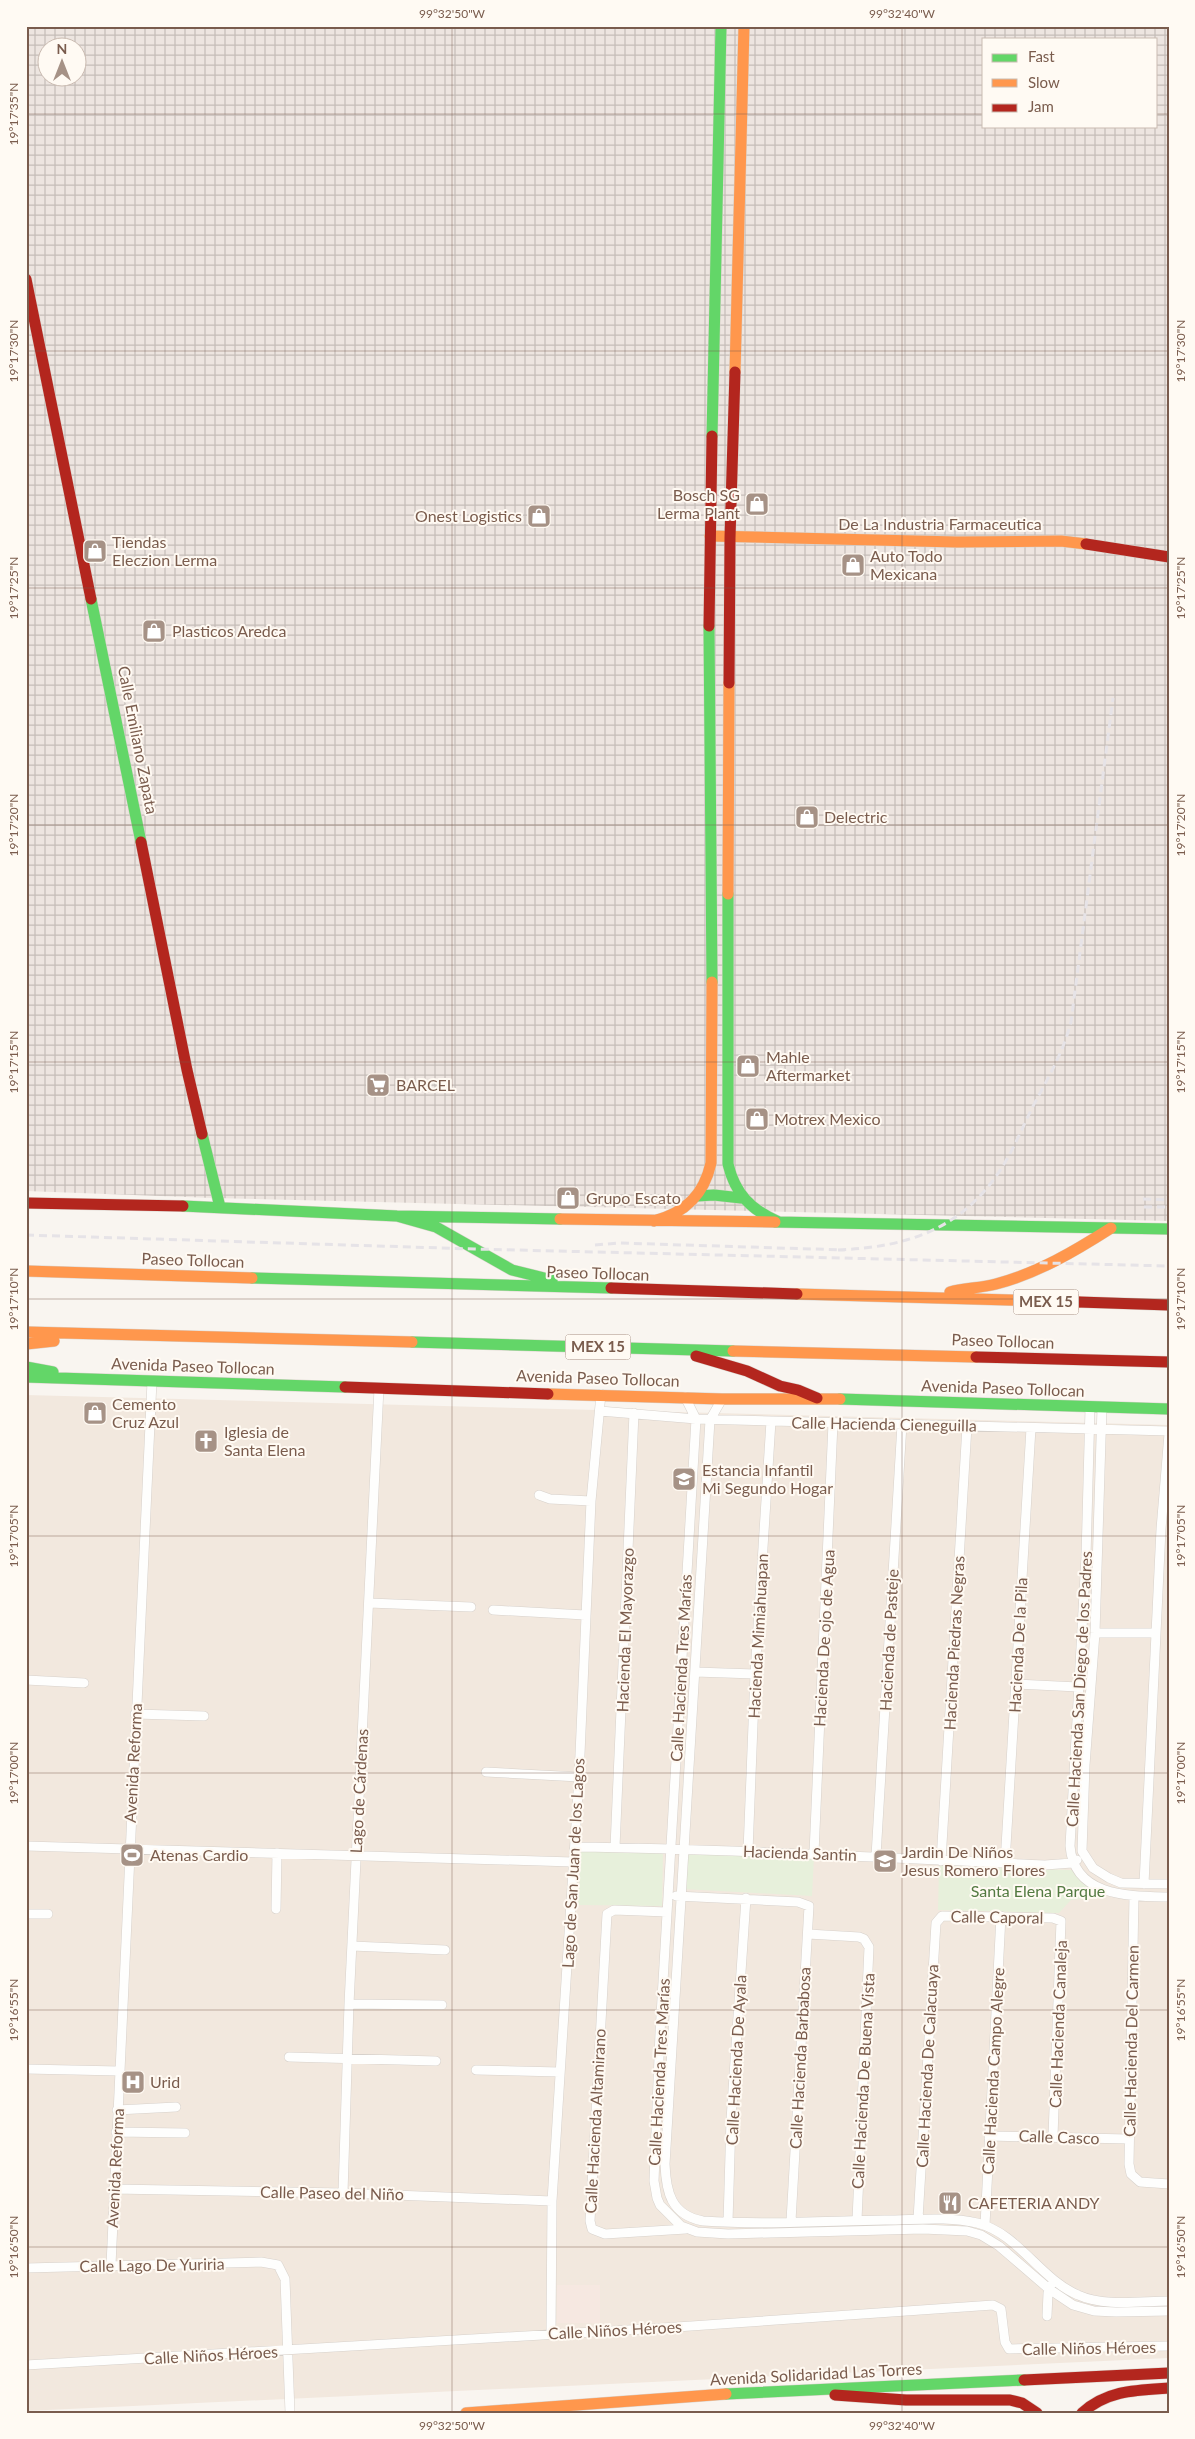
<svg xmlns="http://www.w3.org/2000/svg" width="1195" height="2439" font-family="Lato,sans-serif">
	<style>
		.residential { fill: #f2e8de }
		.commercial { fill: #f6e8e1 }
		.industrial { fill: url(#industrial-grid); fill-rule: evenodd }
		.green { fill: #e7f0db }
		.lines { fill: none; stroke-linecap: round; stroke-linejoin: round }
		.street-casing { stroke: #d7d1cb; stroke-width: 10 }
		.fast-casing { stroke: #d9d2cb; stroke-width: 12 }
		.slow-casing { stroke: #d9d2cb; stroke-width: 12 }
		.jam-casing { stroke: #d9d2cb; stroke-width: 12 }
		.street { stroke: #fefefd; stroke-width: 9 }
		.fast { stroke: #63d668; stroke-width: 11 }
		.slow { stroke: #ff974d; stroke-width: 11 }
		.jam { stroke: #b3261e; stroke-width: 11 }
		.rail { stroke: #e6e3e7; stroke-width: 3; stroke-dasharray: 8 5; stroke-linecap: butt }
		.ticks { fill: none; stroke: #7a5c4d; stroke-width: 1; stroke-opacity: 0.45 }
		.labels { text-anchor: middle; stroke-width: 4; stroke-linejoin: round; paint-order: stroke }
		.shield { fill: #fffaf3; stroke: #a28b7f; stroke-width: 1 }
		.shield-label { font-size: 15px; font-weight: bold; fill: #7a5c4d }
		.poi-label { font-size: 16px; fill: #7a5c4d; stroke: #fffaf3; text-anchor: start }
		.street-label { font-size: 16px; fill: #7a5c4d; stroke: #fffaf3 }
		.park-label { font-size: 16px; fill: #537a41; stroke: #fffaf3 }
		.neatline { fill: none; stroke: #7a5c4d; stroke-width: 2 }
		.ticks-label { font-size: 12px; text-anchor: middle; fill: #7a5c4d }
	</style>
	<defs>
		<pattern id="industrial-grid" width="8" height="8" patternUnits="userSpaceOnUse" patternTransform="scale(1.25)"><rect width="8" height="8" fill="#ede5e0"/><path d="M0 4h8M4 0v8" fill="none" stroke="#c5bdb8"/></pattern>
	</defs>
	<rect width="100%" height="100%" fill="#f9f5f0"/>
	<path class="residential" d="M 26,1395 L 1169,1425 L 1169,2358 L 26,2411 Z"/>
	<path class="commercial" d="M 557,2285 L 600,2285 L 600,2323 L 557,2323 Z"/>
	<path class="industrial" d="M 26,26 L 1169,26 L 1169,1221 L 213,1198 L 26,1191 ZM 984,39 L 1156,39 L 1156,126 L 984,126 ZM 48,48 L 78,48 L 78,78 L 48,78 Z"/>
	<path class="green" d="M 581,1851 L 663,1852 L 662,1906 L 578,1905 Z
		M 686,1851 L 814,1856 L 812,1896 L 683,1889 Z
		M 939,1866 L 1072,1870 L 1096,1897 L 1071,1900 L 1059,1913 L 938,1910 Z"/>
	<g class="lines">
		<g class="street-casing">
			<path id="street" d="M 685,1397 L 696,1419 L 660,2033 L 654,2181 L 657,2198 L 660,2205 L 681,2226 L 697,2232 L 728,2234 L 923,2229 L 967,2231 L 981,2235 L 999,2246 L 1049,2289 L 1073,2305 L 1094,2311 L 1116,2312 L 1169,2311
				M 722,1399 L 710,1420 L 665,2164 C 666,2192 671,2215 703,2221 C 763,2225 825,2221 885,2220 C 915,2220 947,2216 977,2223 C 1018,2233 1040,2279 1078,2295 C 1104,2307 1141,2301 1169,2301
				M 1090,1407 L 1086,1557 L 1070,1846 C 1074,1897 1129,1896 1169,1897
				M 1102,1407 L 1095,1633 L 1085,1765 L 1082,1851 L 1093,1868 L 1109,1878 L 1121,1883 L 1169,1884
				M 600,1411 L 696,1419 L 1169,1431
				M 539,1495 L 550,1499 L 591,1501
				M 369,1603 L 471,1607
				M 493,1610 L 585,1615
				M 1095,1633 L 1155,1633
				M 695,1672 L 755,1674
				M 26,1680 L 84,1683
				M 1016,1684 L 1078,1687
				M 135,1714 L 204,1716
				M 486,1772 L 579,1777
				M 26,1846 L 573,1862
				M 575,1847 C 732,1849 888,1858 1045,1865 L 1072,1863 L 1077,1860
				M 615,1847 L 634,1413
				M 748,1851 L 755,1674 L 771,1421
				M 814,1853 L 833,1423
				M 876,1856 L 902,1424
				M 941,1861 L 967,1426
				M 1005,1863 L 1031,1428
				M 1144,1884 L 1161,1529 L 1169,1434
				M 676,1896 L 798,1902 L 809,1906 L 791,2221
				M 1134,1896 L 1129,2164 L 1131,2174 L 1140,2182 L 1169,2184
				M 276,1909 L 277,1853
				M 667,1912 L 614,1910 L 607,1914 L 590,2221 L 592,2229 L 605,2234 L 686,2229
				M 26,1914 L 48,1914
				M 808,1934 L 859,1937 L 864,1939 L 869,1947 L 857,2220
				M 352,1946 L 445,1950
				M 349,2004 L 442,2005
				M 289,2057 L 436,2061
				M 26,2069 L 119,2071
				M 476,2070 L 560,2072
				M 117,2110 L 176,2107
				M 116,2132 L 185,2133
				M 989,2136 L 1128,2139
				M 113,2189 L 343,2193 L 552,2201
				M 343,2193 L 349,2004 L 379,1388
				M 918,2219 L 936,1923 L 942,1916 L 1053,1918 L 1061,1921 L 1053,2136
				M 728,2222 L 731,2120 L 746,1898
				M 985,2225 L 1001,1916
				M 111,2265 L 152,1381
				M 26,2268 L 261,2262 L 278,2265 L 285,2279 L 290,2413
				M 1047,2316 L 1048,2293 L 1051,2285
				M 551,2333 L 552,2201 L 579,1777 L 591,1501 L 601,1394
				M 26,2365 L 662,2328 L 993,2305 L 1001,2309 L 1005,2342 L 1009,2349 L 1169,2346"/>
		</g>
		<g class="fast-casing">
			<path id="fast" d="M 712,436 L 721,26
				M 91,599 L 141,842
				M 709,626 L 712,982
				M 728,894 L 728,1164 C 735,1194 751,1210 779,1222
				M 202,1134 L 220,1207
				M 697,1196 L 714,1195 L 741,1198
				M 183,1206 L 397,1216 L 560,1219
				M 397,1216 L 436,1227 L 512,1270 L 552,1280
				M 775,1222 L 1169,1229
				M 252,1278 L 611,1288
				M 412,1342 L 733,1351
				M 26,1367 L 53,1372
				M 26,1377 L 345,1387
				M 840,1399 L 1169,1409
				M 726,2394 L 1024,2380"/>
		</g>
		<g class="slow-casing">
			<path id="slow" d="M 735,372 L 744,26
				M 710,536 L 957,542 L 1061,541 L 1086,544
				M 728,894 L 729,683
				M 560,1219 L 775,1222
				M 654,1221 C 685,1213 704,1195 711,1163 L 712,982
				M 26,1271 L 252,1278
				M 950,1292 C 965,1288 981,1288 996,1284 C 1038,1273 1075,1251 1111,1228
				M 797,1294 L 1079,1302
				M 26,1332 L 412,1342
				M 26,1344 L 54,1341
				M 733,1351 L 976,1357
				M 548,1394 L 722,1399 L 840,1399
				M 466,2413 L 726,2394"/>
		</g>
		<g class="jam-casing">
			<path id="jam" d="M 26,279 L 91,599
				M 1086,544 L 1169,557
				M 709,626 L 712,436
				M 729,683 L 730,538 L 735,372
				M 141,842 L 187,1070 L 202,1134
				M 26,1203 L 183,1206
				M 611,1288 L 797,1294
				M 1079,1302 L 1169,1305
				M 696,1356 L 747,1371 L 780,1386 L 798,1390 L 817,1398
				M 976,1357 L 1169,1362
				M 345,1387 L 548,1394
				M 1024,2380 L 1169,2373
				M 835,2395 L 906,2400 L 1010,2400 L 1022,2403 L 1037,2413
				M 1082,2413 C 1107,2390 1137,2390 1169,2388"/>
		</g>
		<use href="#street" class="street"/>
		<use href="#fast" class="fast"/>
		<use href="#slow" class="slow"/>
		<use href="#jam" class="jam"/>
		<path class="rail" d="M 1143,1199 L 1169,1200
			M 1144,1207 L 1169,1207
			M 26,1235 L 474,1249 L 1169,1266
			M 595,1245 L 620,1243 L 845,1250
			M 838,1250 C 907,1247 961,1230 1001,1169 C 1013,1150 1022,1129 1032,1108 C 1047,1080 1063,1053 1071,1022 L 1113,698"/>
	</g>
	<path class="ticks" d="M 452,26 L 452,2413M 902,26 L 902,2413M 26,114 L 984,114M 1156,114 L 1169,114M 26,351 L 1169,351M 26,588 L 1169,588M 26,825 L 1169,825M 26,1062 L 1169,1062M 26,1299 L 1169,1299M 26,1536 L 1169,1536M 26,1773 L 1169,1773M 26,2010 L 1169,2010M 26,2247 L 1169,2247"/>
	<defs>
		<g id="shop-square" transform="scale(1.25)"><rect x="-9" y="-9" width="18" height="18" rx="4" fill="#a69286" stroke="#fffaf3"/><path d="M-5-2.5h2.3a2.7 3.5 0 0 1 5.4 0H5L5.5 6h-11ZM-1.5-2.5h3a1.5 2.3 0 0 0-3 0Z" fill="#fff"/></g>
		<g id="supermarket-square" transform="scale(1.25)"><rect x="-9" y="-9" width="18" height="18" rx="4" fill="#a69286" stroke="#fffaf3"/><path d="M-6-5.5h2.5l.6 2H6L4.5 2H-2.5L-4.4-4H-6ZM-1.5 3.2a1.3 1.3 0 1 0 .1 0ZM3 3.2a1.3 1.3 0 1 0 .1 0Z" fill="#fff"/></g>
		<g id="church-square" transform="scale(1.25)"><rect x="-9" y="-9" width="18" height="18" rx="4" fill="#a69286" stroke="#fffaf3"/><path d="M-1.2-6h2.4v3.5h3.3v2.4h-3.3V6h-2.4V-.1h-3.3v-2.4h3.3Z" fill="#fff"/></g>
		<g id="school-square" transform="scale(1.25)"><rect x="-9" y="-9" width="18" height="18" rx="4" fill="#a69286" stroke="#fffaf3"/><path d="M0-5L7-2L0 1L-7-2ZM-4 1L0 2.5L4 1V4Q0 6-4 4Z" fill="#fff"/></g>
		<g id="stadium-square" transform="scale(1.25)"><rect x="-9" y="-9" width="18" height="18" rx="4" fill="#a69286" stroke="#fffaf3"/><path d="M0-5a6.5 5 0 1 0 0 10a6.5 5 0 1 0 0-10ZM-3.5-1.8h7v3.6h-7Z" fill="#fff"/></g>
		<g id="hospital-square" transform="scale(1.25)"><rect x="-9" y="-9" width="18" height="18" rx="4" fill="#a69286" stroke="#fffaf3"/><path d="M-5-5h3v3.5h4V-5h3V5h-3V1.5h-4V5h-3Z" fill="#fff"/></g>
		<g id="restaurant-square" transform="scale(1.25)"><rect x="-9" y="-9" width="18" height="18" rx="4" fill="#a69286" stroke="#fffaf3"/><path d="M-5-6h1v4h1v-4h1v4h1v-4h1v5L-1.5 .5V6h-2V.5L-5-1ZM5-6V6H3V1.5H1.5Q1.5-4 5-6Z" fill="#fff"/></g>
	</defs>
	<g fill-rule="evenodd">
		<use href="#shop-square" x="757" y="504"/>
		<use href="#shop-square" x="539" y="516"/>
		<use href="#shop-square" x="95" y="551"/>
		<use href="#shop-square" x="853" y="565"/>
		<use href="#shop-square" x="154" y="631"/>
		<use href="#shop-square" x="807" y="817"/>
		<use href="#shop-square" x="748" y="1066"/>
		<use href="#supermarket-square" x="378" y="1085"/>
		<use href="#shop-square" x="757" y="1119"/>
		<use href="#shop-square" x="568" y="1198"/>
		<use href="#shop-square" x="95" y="1413"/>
		<use href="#church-square" x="206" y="1441"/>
		<use href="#school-square" x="684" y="1479"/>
		<use href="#stadium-square" x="132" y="1855"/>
		<use href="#school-square" x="885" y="1861"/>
		<use href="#hospital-square" x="133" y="2082"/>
		<use href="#restaurant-square" x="950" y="2203"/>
	</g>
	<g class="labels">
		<g class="shield">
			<rect x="1013.5" y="1289.5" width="65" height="25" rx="4"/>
			<rect x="565.5" y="1334.5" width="65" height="25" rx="4"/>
		</g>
		<g class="shield-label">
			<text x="1046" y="1307">MEX 15</text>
			<text x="598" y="1352">MEX 15</text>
		</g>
		<g class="poi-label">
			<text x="740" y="501" text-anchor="end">Bosch SG<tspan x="740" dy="18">Lerma Plant</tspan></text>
			<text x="522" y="522" text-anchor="end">Onest Logistics</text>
			<text x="112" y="548">Tiendas<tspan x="112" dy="18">Eleczion Lerma</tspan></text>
			<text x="870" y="562">Auto Todo<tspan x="870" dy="18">Mexicana</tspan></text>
			<text x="172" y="637">Plasticos Aredca</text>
			<text x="824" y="823">Delectric</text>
			<text x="766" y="1063">Mahle<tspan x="766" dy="18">Aftermarket</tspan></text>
			<text x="396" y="1091">BARCEL</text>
			<text x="774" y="1125">Motrex Mexico</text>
			<text x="586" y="1204">Grupo Escato</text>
			<text x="112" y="1410">Cemento<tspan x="112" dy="18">Cruz Azul</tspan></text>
			<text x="224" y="1438">Iglesia de<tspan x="224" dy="18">Santa Elena</tspan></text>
			<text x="702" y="1476">Estancia Infantil<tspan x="702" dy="18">Mi Segundo Hogar</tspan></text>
			<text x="902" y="1858">Jardin De Niños<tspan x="902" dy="18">Jesus Romero Flores</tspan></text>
			<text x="150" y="1861">Atenas Cardio</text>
			<text x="150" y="2088">Urid</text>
			<text x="968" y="2209">CAFETERIA ANDY</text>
		</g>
		<g class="street-label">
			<text x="940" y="530">De La Industria Farmaceutica</text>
			<text transform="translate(138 740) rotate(79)" y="6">Calle Emiliano Zapata</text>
			<text transform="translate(193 1260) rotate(2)" y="6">Paseo Tollocan</text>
			<text transform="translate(598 1273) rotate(2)" y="6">Paseo Tollocan</text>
			<text transform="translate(1003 1341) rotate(2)" y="6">Paseo Tollocan</text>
			<text transform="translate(193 1366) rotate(2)" y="6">Avenida Paseo Tollocan</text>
			<text transform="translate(598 1378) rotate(2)" y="6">Avenida Paseo Tollocan</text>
			<text transform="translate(1003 1388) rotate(2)" y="6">Avenida Paseo Tollocan</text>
			<text transform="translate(884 1424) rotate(1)" y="6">Calle Hacienda Cieneguilla</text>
			<text transform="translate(625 1630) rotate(-88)" y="6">Hacienda El Mayorazgo</text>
			<text transform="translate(758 1636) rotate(-87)" y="6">Hacienda Mimiahuapan</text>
			<text transform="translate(824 1638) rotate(-87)" y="6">Hacienda De ojo de Agua</text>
			<text transform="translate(889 1640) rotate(-87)" y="6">Hacienda de Pasteje</text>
			<text transform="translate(954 1643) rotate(-87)" y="6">Hacienda Piedras Negras</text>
			<text transform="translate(1018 1645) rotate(-87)" y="6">Hacienda De la Pila</text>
			<text transform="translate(681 1668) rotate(-87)" y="6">Calle Hacienda Tres Marías</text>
			<text transform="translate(1079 1689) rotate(-87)" y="6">Calle Hacienda San Diego de los Padres</text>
			<text transform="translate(133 1763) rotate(-87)" y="6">Avenida Reforma</text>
			<text transform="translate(359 1791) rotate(-87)" y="6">Lago de Cárdenas</text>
			<text transform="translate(800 1853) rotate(2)" y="6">Hacienda Santin</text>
			<text transform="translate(573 1863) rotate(-87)" y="6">Lago de San Juan de los Lagos</text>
			<text transform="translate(997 1917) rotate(1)" y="6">Calle Caporal</text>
			<text transform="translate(1058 2024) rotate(-88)" y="6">Calle Hacienda Canaleja</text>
			<text transform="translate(1131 2041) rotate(-89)" y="6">Calle Hacienda Del Carmen</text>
			<text transform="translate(800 2058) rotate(-87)" y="6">Calle Hacienda Barbabosa</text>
			<text transform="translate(736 2060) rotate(-87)" y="6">Calle Hacienda De Ayala</text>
			<text transform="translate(927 2066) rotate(-87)" y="6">Calle Hacienda De Calacuaya</text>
			<text transform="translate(993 2071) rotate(-87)" y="6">Calle Hacienda Campo Alegre</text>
			<text transform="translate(659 2072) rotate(-87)" y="6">Calle Hacienda Tres Marías</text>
			<text transform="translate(863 2081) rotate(-87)" y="6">Calle Hacienda De Buena Vista</text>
			<text transform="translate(595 2121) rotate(-87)" y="6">Calle Hacienda Altamirano</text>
			<text transform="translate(1059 2137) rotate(2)" y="6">Calle Casco</text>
			<text transform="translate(115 2168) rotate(-87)" y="6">Avenida Reforma</text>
			<text transform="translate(332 2193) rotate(1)" y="6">Calle Paseo del Niño</text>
			<text transform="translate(152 2265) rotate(-1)" y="6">Calle Lago De Yuriria</text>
			<text transform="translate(615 2330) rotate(-3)" y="6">Calle Niños Héroes</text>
			<text transform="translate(1089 2348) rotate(-1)" y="6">Calle Niños Héroes</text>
			<text transform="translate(211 2355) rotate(-3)" y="6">Calle Niños Héroes</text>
			<text transform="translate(816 2374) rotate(-3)" y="6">Avenida Solidaridad Las Torres</text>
		</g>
		<g class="park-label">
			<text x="1038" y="1897">Santa Elena Parque</text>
		</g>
	</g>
	<rect width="1195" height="2439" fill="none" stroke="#fffaf3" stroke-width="55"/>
	<rect x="982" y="38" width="175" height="90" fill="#fffaf3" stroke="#cabbb1"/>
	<rect x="992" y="54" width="25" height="8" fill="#63d668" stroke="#cabbb1"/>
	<text x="1028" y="62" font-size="15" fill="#7a5c4d">Fast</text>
	<rect x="992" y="79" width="25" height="8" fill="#ff974d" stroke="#cabbb1"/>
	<text x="1028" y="88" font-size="15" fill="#7a5c4d">Slow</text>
	<rect x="992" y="104" width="25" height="8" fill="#b3261e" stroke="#cabbb1"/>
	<text x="1028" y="112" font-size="15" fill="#7a5c4d">Jam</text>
	<g transform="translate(62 62)"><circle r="24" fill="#fffaf3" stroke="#cabbb1"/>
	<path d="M0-4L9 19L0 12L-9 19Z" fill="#a69286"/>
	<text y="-8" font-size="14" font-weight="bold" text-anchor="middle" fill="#7a5c4d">N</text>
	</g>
	<rect x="28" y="28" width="1140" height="2384" class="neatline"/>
	<g class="ticks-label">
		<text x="452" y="18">99°32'50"W</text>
		<text x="902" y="18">99°32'40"W</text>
		<text transform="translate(14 114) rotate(-90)" y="4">19°17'35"N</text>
		<text transform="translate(14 351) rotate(-90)" y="4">19°17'30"N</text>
		<text transform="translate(1181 351) rotate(-90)" y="4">19°17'30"N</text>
		<text transform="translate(14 588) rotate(-90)" y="4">19°17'25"N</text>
		<text transform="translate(1181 588) rotate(-90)" y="4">19°17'25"N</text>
		<text transform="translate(14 825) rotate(-90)" y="4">19°17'20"N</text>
		<text transform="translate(1181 825) rotate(-90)" y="4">19°17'20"N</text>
		<text transform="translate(14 1062) rotate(-90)" y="4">19°17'15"N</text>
		<text transform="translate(1181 1062) rotate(-90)" y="4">19°17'15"N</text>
		<text transform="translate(14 1299) rotate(-90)" y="4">19°17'10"N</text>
		<text transform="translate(1181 1299) rotate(-90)" y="4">19°17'10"N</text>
		<text transform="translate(14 1536) rotate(-90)" y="4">19°17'05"N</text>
		<text transform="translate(1181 1536) rotate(-90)" y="4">19°17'05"N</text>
		<text transform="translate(14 1773) rotate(-90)" y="4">19°17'00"N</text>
		<text transform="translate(1181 1773) rotate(-90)" y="4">19°17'00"N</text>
		<text transform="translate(14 2010) rotate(-90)" y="4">19°16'55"N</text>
		<text transform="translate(1181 2010) rotate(-90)" y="4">19°16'55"N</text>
		<text transform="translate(14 2247) rotate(-90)" y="4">19°16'50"N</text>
		<text transform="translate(1181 2247) rotate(-90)" y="4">19°16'50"N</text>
		<text x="452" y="2430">99°32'50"W</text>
		<text x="902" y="2430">99°32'40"W</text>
	</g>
</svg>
